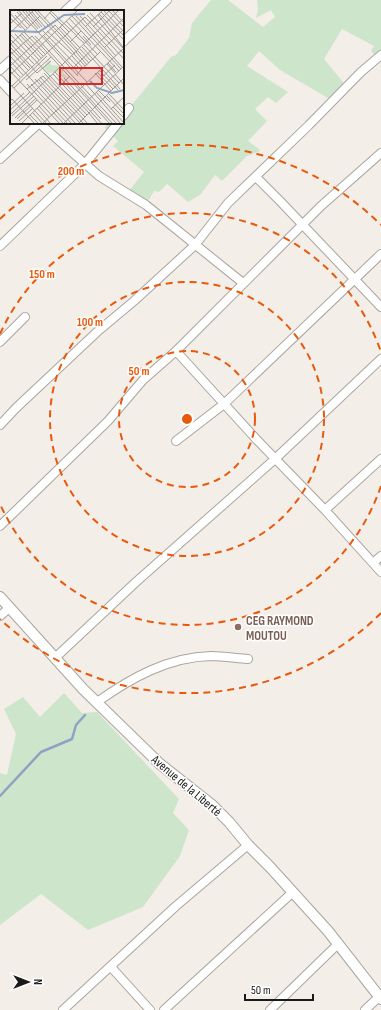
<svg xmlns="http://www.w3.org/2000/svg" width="381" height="1010" font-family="'Sofia Sans Condensed',sans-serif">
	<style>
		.green { fill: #cde5cb }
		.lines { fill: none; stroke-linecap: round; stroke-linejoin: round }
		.stream { stroke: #8ca3c3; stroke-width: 2.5 }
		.minor-casing { stroke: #a9a49e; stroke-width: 10 }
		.tertiary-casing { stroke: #a9a49e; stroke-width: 12 }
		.minor { stroke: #fff; stroke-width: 8 }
		.tertiary { stroke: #fff; stroke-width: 10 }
		.ring { fill: none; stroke: #e8590c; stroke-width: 2; stroke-dasharray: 7 5 }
		.education-dot { fill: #8d6e63; stroke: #fff; stroke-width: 1.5 }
		.labels { text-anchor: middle; stroke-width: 3; stroke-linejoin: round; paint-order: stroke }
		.education-label { font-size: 13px; font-weight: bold; fill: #785e54; stroke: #fff; text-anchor: start }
		.street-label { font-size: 13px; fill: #1c1a18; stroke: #fff }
		.inset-river { fill: none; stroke: #8ca3c3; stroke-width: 2 }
		.inset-road { fill: none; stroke: #9e9995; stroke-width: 1 }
		.view { fill: #d62828; fill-opacity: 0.15; stroke: #d62828; stroke-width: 2 }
		.inset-edge { fill: none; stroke: #1c1a18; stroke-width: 2 }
		.centre { fill: #e8590c; stroke: #fff; stroke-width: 2 }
		.ring-label { font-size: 12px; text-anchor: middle; font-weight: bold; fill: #e8590c; stroke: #fff; stroke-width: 3; stroke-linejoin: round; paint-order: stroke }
	</style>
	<rect width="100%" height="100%" fill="#f4eee8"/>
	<path class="green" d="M 211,0 L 228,0 L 263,27 L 275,17 L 271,10 L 256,18 L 258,9 L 257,0 L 381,0 L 381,55 L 378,58 L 371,51 L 374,46 L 342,29 L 324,59 L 347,87 L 333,101 L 280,70 L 259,51 L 247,66 L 288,92 L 276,103 L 268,97 L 255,109 L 267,121 L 248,141 L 259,149 L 260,151 L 247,156 L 222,181 L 215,175 L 200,195 L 188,202 L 167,184 L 159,192 L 154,191 L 144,208 L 128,192 L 144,172 L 113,146 L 118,141 L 105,128 L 107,123 L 123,123 L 123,107 L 131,106 L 171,57 L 176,55 L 189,38 L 192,23 Z
		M 64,693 L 82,713 L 97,712 L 179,799 L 173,813 L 189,830 L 180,856 L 143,907 L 88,930 L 41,894 L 0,925 L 0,773 L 7,775 L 16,734 L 4,709 L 23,697 L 40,717 Z"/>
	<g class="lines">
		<path class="stream" d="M 0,796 L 41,752 L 72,739 L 76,725 L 85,715"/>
		<g class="minor-casing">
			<path id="minor" d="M 65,11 L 77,0
				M 123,42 L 167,0
				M 0,70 L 11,60
				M 0,80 L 11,92
				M 123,116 L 129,108
				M 39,123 L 99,176 L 146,205 L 243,283
				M 0,159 L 39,123
				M 256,177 L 280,201 L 381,307
				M 0,246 L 85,164 L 118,123
				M 0,342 L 25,317
				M 176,351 L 257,440 L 325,510 L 381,572
				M 0,425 L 16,408 L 97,332 L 134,301 L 195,245 L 228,203 L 309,125 L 361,72 L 381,55
				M 176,441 L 224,404 L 381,254
				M 325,510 L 381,459
				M 0,526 L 108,421 L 143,380 L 176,351 L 321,206 L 381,153
				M 373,563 L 381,556
				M 0,616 L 9,608
				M 55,658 L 136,582 L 275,459 L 381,359
				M 97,702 C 131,678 168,657 211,656 C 223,656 235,658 248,659
				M 111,967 L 150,1010
				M 63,1010 L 176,906 L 248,845
				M 164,1010 L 293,892
				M 270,1010 L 338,944
				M 365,1010 L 381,995"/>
		</g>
		<g class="tertiary-casing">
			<path id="tertiary" d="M 0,597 L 83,689 L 160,764 L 212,805 L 229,822 L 248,845 L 270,867 L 328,931 L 381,999"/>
		</g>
		<use href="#minor" class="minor"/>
		<use href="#tertiary" class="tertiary"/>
	</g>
	<g class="ring">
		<circle cx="187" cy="419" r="68"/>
		<circle cx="187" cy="419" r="137"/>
		<path d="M381 486A205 205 0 0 1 0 504M0 334A205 205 0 0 1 381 352"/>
		<path d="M381 613A274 274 0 0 1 0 619M0 219A274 274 0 0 1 381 225"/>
	</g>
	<circle class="education-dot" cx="238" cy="627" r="4"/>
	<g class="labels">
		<g class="education-label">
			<text x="246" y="625">CEG RAYMOND<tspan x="246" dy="15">MOUTOU</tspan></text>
		</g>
		<g class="street-label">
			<text transform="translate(187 785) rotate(40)" y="5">Avenue de la Liberté</text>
		</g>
	</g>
	<g transform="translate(10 10)">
		<rect width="114" height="114" fill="#f4eee8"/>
		<path d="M 39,49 L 41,55 L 50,56 L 54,60 L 52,63 L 58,68 L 54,68 L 47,62 L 39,63 L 33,58 Z" fill="#cde5cb"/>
		<path class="inset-river" d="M 0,21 L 29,22 L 54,5 L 75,4M 80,71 L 87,78 L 102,83 L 114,80"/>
		<path class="inset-road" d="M 8,0 L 68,66M 12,0 L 28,19M 15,0 L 30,18M 18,0 L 32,17M 24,0 L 65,44M 27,0 L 67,42M 93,0 L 114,22M 98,0 L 114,17M 102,0 L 114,13M 41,1 L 66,25M 7,2 L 20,16M 22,2 L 35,17M 91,2 L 114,26M 0,3 L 15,20M 40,3 L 59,22M 80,3 L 113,38M 89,4 L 114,30M 5,5 L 17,18M 77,5 L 114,44M 88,5 L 113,37M 62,6 L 111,59M 66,6 L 112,57M 70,6 L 106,46M 0,8 L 11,18M 59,8 L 109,61M 34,9 L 42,0M 56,11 L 87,44M 0,14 L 12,3M 76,16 L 93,0M 50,17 L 70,38M 83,17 L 100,0M 33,21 L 71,60M 37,21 L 63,45M 14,22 L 35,44M 0,23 L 24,0M 0,24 L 77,105M 5,24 L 29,50M 12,24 L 33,46M 10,25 L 31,48M 33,25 L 77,72M 25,26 L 107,114M 66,26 L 75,34M 73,26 L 81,35M 0,29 L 24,54M 60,32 L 71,21M 0,33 L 27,63 L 41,51M 0,35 L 30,6M 74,35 L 109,73M 0,37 L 20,58M 72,37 L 110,79M 94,38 L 114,19M 70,39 L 81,51M 0,41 L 18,60M 68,41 L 79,53M 66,42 L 77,55M 64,44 L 75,56M 0,45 L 22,26 L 103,114M 0,46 L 62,114M 62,46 L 73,58M 0,51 L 13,65M 98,53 L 106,62M 97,54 L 105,63M 0,56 L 45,15 L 68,40M 0,56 L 10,67M 61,60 L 114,8M 89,60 L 108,80M 0,61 L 50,114M 45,62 L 92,114M 87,62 L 103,79M 34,63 L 75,107M 85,63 L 101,81M 43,64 L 79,103M 67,64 L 91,41M 105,64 L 114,75M 0,65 L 68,0M 30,67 L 74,114M 54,68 L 91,109M 25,69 L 66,114M 28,69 L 71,114M 90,69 L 105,55M 16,70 L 41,47M 63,73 L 100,114M 75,73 L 111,114M 0,74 L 37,114M 17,74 L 54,114M 21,74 L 58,114M 2,76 L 75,7 L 114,49M 4,78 L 37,46M 17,79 L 33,66 L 78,114M 88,80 L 100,92M 86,82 L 114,113M 99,84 L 114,100M 97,86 L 114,104M 0,91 L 2,89 L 25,114M 0,96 L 14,83M 29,96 L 39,107M 103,97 L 114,108M 27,98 L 41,114M 101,99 L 114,87M 0,100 L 20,82M 23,103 L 33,114M 79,103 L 88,114M 0,105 L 109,0M 20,105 L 29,114M 2,106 L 24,86M 5,108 L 26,88M 7,109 L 27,90M 9,111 L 23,98M 11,114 L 60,66M 32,114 L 114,38M 53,114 L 114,56M 68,114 L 114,68"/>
		<path class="view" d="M 50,58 L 92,58 L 92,74 L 50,74 Z"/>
		<rect width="114" height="114" class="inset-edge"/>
	</g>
	<circle cx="187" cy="419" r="6" class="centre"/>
	<g class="ring-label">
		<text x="71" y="175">200 m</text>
		<text x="42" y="278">150 m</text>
		<text x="90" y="326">100 m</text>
		<text x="139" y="375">50 m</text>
	</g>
	<g transform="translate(28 982) rotate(90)" stroke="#ffffff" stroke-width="3" paint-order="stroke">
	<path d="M0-3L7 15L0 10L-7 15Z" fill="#1c1a18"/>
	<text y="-6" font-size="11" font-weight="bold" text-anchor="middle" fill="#1c1a18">N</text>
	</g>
	<path d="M245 994v6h68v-6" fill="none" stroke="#1c1a18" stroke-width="2"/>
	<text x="251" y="994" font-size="12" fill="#1c1a18" stroke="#ffffff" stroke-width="3" paint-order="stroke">50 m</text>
</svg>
